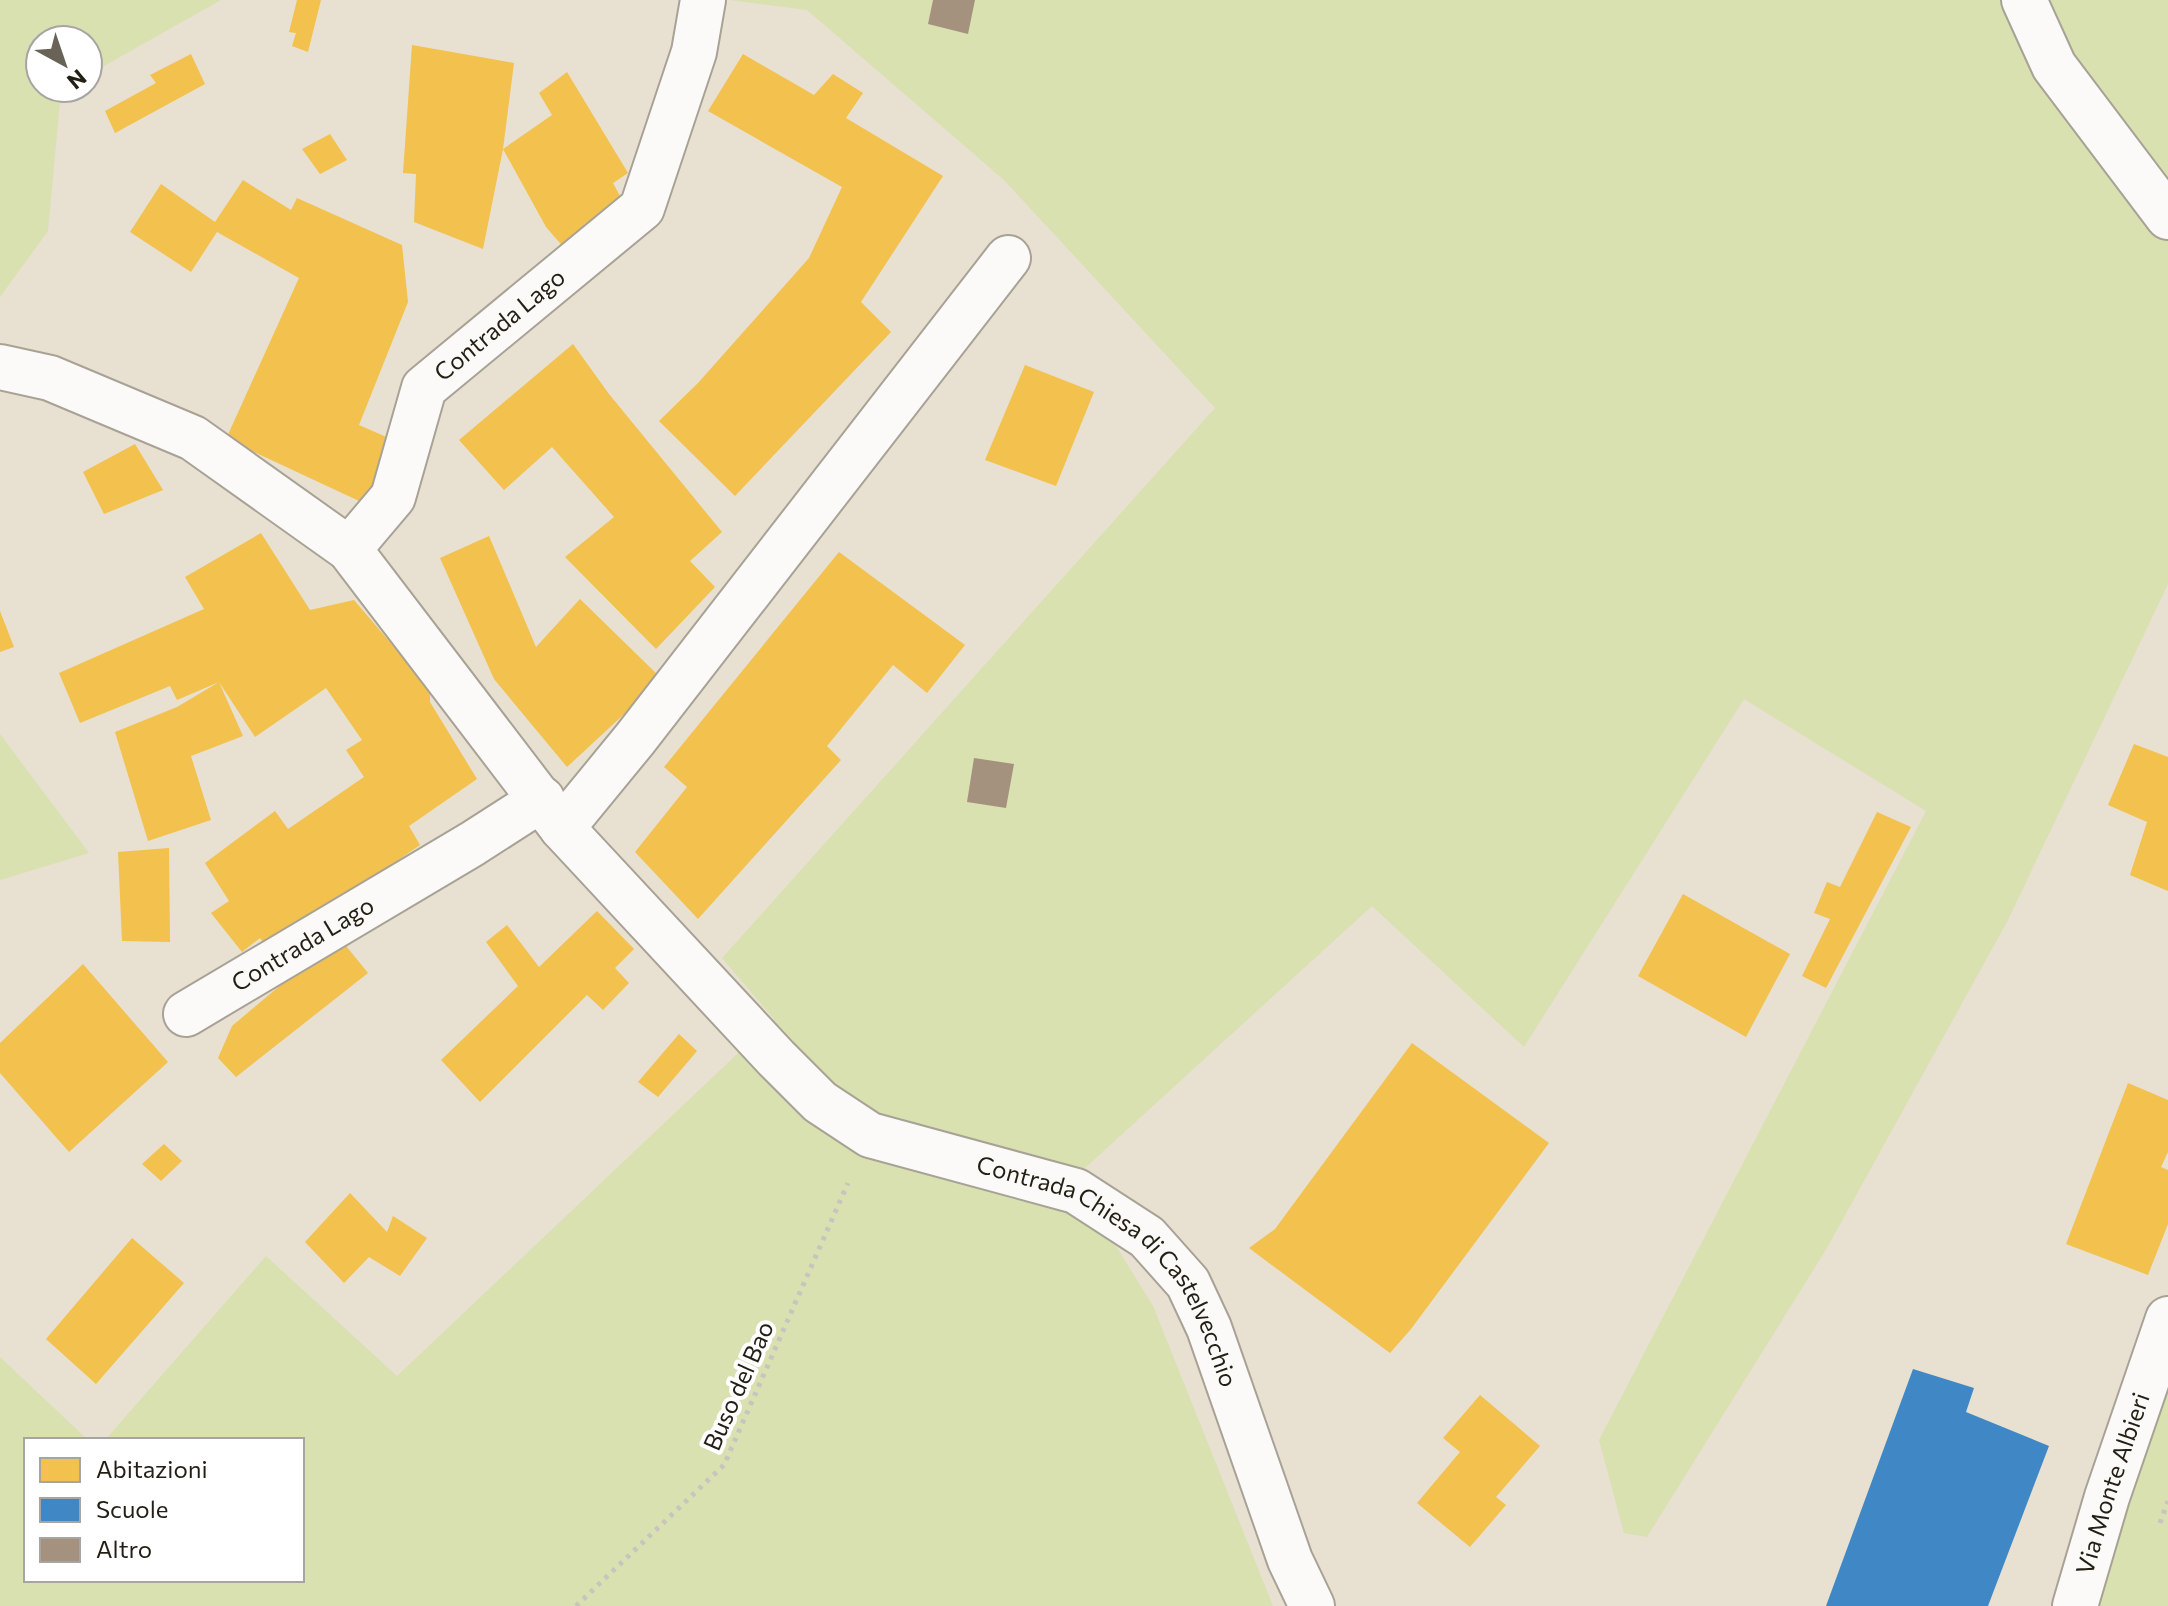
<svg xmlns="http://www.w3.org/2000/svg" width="2168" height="1606" font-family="Commissioner,sans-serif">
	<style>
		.green { fill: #d9e1b1 }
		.homes { fill: #f2c14e }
		.schools { fill: #3f88c5 }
		.building { fill: #a5927e }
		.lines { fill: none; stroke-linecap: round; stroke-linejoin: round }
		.minor-casing { stroke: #a8a296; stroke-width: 48 }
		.path { stroke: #c8c4be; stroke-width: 5; stroke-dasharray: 4 6; stroke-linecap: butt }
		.minor { stroke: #fcfaf8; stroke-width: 44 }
		.labels { text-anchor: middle; stroke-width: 8; stroke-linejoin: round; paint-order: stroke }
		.street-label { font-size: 24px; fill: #241f15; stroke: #fff }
	</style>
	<rect width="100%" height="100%" fill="#e8e0d1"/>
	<path class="green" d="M 0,0 L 221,0 L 88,75 L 88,40 L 40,40 L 40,88 L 66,88 L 61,91 L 48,231 L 0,297 Z
		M 730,0 L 2168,0 L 2168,584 L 2008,920 L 1827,1248 L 1647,1537 L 1624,1533 L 1599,1440 L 1926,811 L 1744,699 L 1524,1047 L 1372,906 L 1074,1178 L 1153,1306 L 1273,1606 L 0,1606 L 0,1357 L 88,1440 L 26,1440 L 26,1580 L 302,1580 L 302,1440 L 105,1440 L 266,1256 L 397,1376 L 774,1019 L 722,958 L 1215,408 L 1004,180 L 807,10 Z
		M 0,734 L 89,853 L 0,880 Z
		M 2168,1386 L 2168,1606 L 2094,1606 Z"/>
	<path class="homes" d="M 297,0 L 321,0 L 308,52 L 292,46 L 296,33 L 289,32 Z
		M 412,45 L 514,63 L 503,149 L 483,249 L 414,222 L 416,174 L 403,173 Z
		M 191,54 L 205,84 L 115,133 L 105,111 L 156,83 L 150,75 Z
		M 743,54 L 814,95 L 833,74 L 863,93 L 846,118 L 943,176 L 861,302 L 891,332 L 735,496 L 659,421 L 698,383 L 809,258 L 842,187 L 708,111 Z
		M 567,72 L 628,173 L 613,183 L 627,209 L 573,258 L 546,227 L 503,149 L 552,115 L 539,93 Z
		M 330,134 L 347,160 L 320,174 L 302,149 Z
		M 243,180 L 291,210 L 297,198 L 402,245 L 408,302 L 359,425 L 400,443 L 372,507 L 226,439 L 299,278 L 217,232 L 191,272 L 130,232 L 161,184 L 215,222 Z
		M 573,344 L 609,394 L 722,532 L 690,561 L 715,587 L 656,649 L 565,557 L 614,517 L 552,447 L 504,490 L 459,440 Z
		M 1025,365 L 1094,392 L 1056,486 L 985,460 Z
		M 135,444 L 163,490 L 104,514 L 83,472 Z
		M 261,533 L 310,610 L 354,600 L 430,689 L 430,702 L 477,779 L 409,826 L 420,845 L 269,950 L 260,938 L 242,952 L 211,913 L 229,901 L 205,863 L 275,811 L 288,829 L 364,777 L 346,750 L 362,740 L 326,688 L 255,737 L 219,682 L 177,700 L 170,686 L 80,723 L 59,673 L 204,609 L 185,577 Z
		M 489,536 L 536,647 L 580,599 L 662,679 L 567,767 L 494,679 L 440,558 Z
		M 839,552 L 965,645 L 927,693 L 893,665 L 827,746 L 841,760 L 698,919 L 635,852 L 687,787 L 664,767 Z
		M 0,611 L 14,647 L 0,652 Z
		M 219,682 L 243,736 L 191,756 L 211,820 L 148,841 L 115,732 L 177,707 Z
		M 2134,744 L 2168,757 L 2168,891 L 2130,875 L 2147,822 L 2108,805 Z
		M 1877,812 L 1911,827 L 1826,988 L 1802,976 L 1830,919 L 1814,913 L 1827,882 L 1840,887 Z
		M 169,848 L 170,942 L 122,941 L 118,852 Z
		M 1683,894 L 1790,954 L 1746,1037 L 1638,976 Z
		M 597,911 L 634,949 L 615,968 L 629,983 L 603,1010 L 587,995 L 480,1102 L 441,1060 L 518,986 L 486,942 L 507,925 L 539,967 Z
		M 342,941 L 368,973 L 236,1077 L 218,1058 L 232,1026 L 283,983 Z
		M 83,964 L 168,1062 L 69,1152 L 0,1073 L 0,1043 Z
		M 679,1034 L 697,1051 L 658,1097 L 638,1082 Z
		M 1412,1043 L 1549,1143 L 1411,1329 L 1390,1353 L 1249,1248 L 1275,1229 Z
		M 2128,1083 L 2168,1100 L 2168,1152 L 2161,1167 L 2168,1170 L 2168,1224 L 2148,1275 L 2066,1244 Z
		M 164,1144 L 182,1161 L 161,1181 L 142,1164 Z
		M 350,1193 L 387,1232 L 393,1216 L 427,1238 L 400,1276 L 369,1257 L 344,1283 L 305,1242 Z
		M 132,1238 L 184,1283 L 96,1384 L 46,1339 Z
		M 1480,1395 L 1540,1446 L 1496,1497 L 1506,1505 L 1470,1547 L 1417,1503 L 1460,1452 L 1443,1438 Z"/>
	<path class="schools" d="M 1913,1369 L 1974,1388 L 1966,1412 L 2049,1446 L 1988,1606 L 1826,1606 Z"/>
	<path class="building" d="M 933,0 L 975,0 L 968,34 L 928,24 Z
		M 974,758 L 1014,764 L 1006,808 L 967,802 Z"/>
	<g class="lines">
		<g class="minor-casing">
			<g id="minor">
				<path d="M 2024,0 L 2054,66 L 2168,217"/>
				<path id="s1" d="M 0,367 L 50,378 L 193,438 L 349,549 L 562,828 L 776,1058 L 820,1102 L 870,1135 L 1076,1191 L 1147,1237 L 1188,1283 L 1209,1328 L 1290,1560 L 1312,1606"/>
				<path id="s2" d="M 349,549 L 393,497 L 424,388 L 642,208 L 694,52 L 703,0"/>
				<path d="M 562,828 L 635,739 L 1008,258"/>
				<path id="s3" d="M 186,1014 L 472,844 L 542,799"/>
				<path id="s4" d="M 2075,1606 L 2107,1497 L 2168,1319"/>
			</g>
		</g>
		<path class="path" d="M 2160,1523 L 2168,1501
			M 576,1606 L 724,1465 L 848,1183"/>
		<use href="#minor" class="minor"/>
	</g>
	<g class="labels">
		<g class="street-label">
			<text dy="8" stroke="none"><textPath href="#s2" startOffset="280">Contrada Lago</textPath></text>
			<text dy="8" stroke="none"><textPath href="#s3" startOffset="136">Contrada Lago</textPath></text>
			<text dy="8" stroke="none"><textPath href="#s1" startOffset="1476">Contrada Chiesa di Castelvecchio</textPath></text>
			<text transform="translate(739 1386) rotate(-66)" y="8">Buso del Bao</text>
			<text dy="8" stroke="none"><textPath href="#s4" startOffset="128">Via Monte Albieri</textPath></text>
		</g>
	</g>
	<rect x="24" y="1438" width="280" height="144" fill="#ffffff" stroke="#a7a5a1" stroke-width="2"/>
	<rect x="40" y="1458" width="40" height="24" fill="#f2c14e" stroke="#a7a5a1" stroke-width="2"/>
	<text x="96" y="1478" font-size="24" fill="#241f15">Abitazioni</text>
	<rect x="40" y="1498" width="40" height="24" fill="#3f88c5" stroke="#a7a5a1" stroke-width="2"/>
	<text x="96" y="1518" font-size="24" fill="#241f15">Scuole</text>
	<rect x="40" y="1538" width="40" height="24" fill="#a5927e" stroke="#a7a5a1" stroke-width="2"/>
	<text x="96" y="1558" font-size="24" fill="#241f15">Altro</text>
	<g transform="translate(64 64) rotate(140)"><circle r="38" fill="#ffffff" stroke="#a7a5a1" stroke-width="2"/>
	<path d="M0-6L14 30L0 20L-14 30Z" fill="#696357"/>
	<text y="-12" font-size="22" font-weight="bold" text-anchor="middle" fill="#241f15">N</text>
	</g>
</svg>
